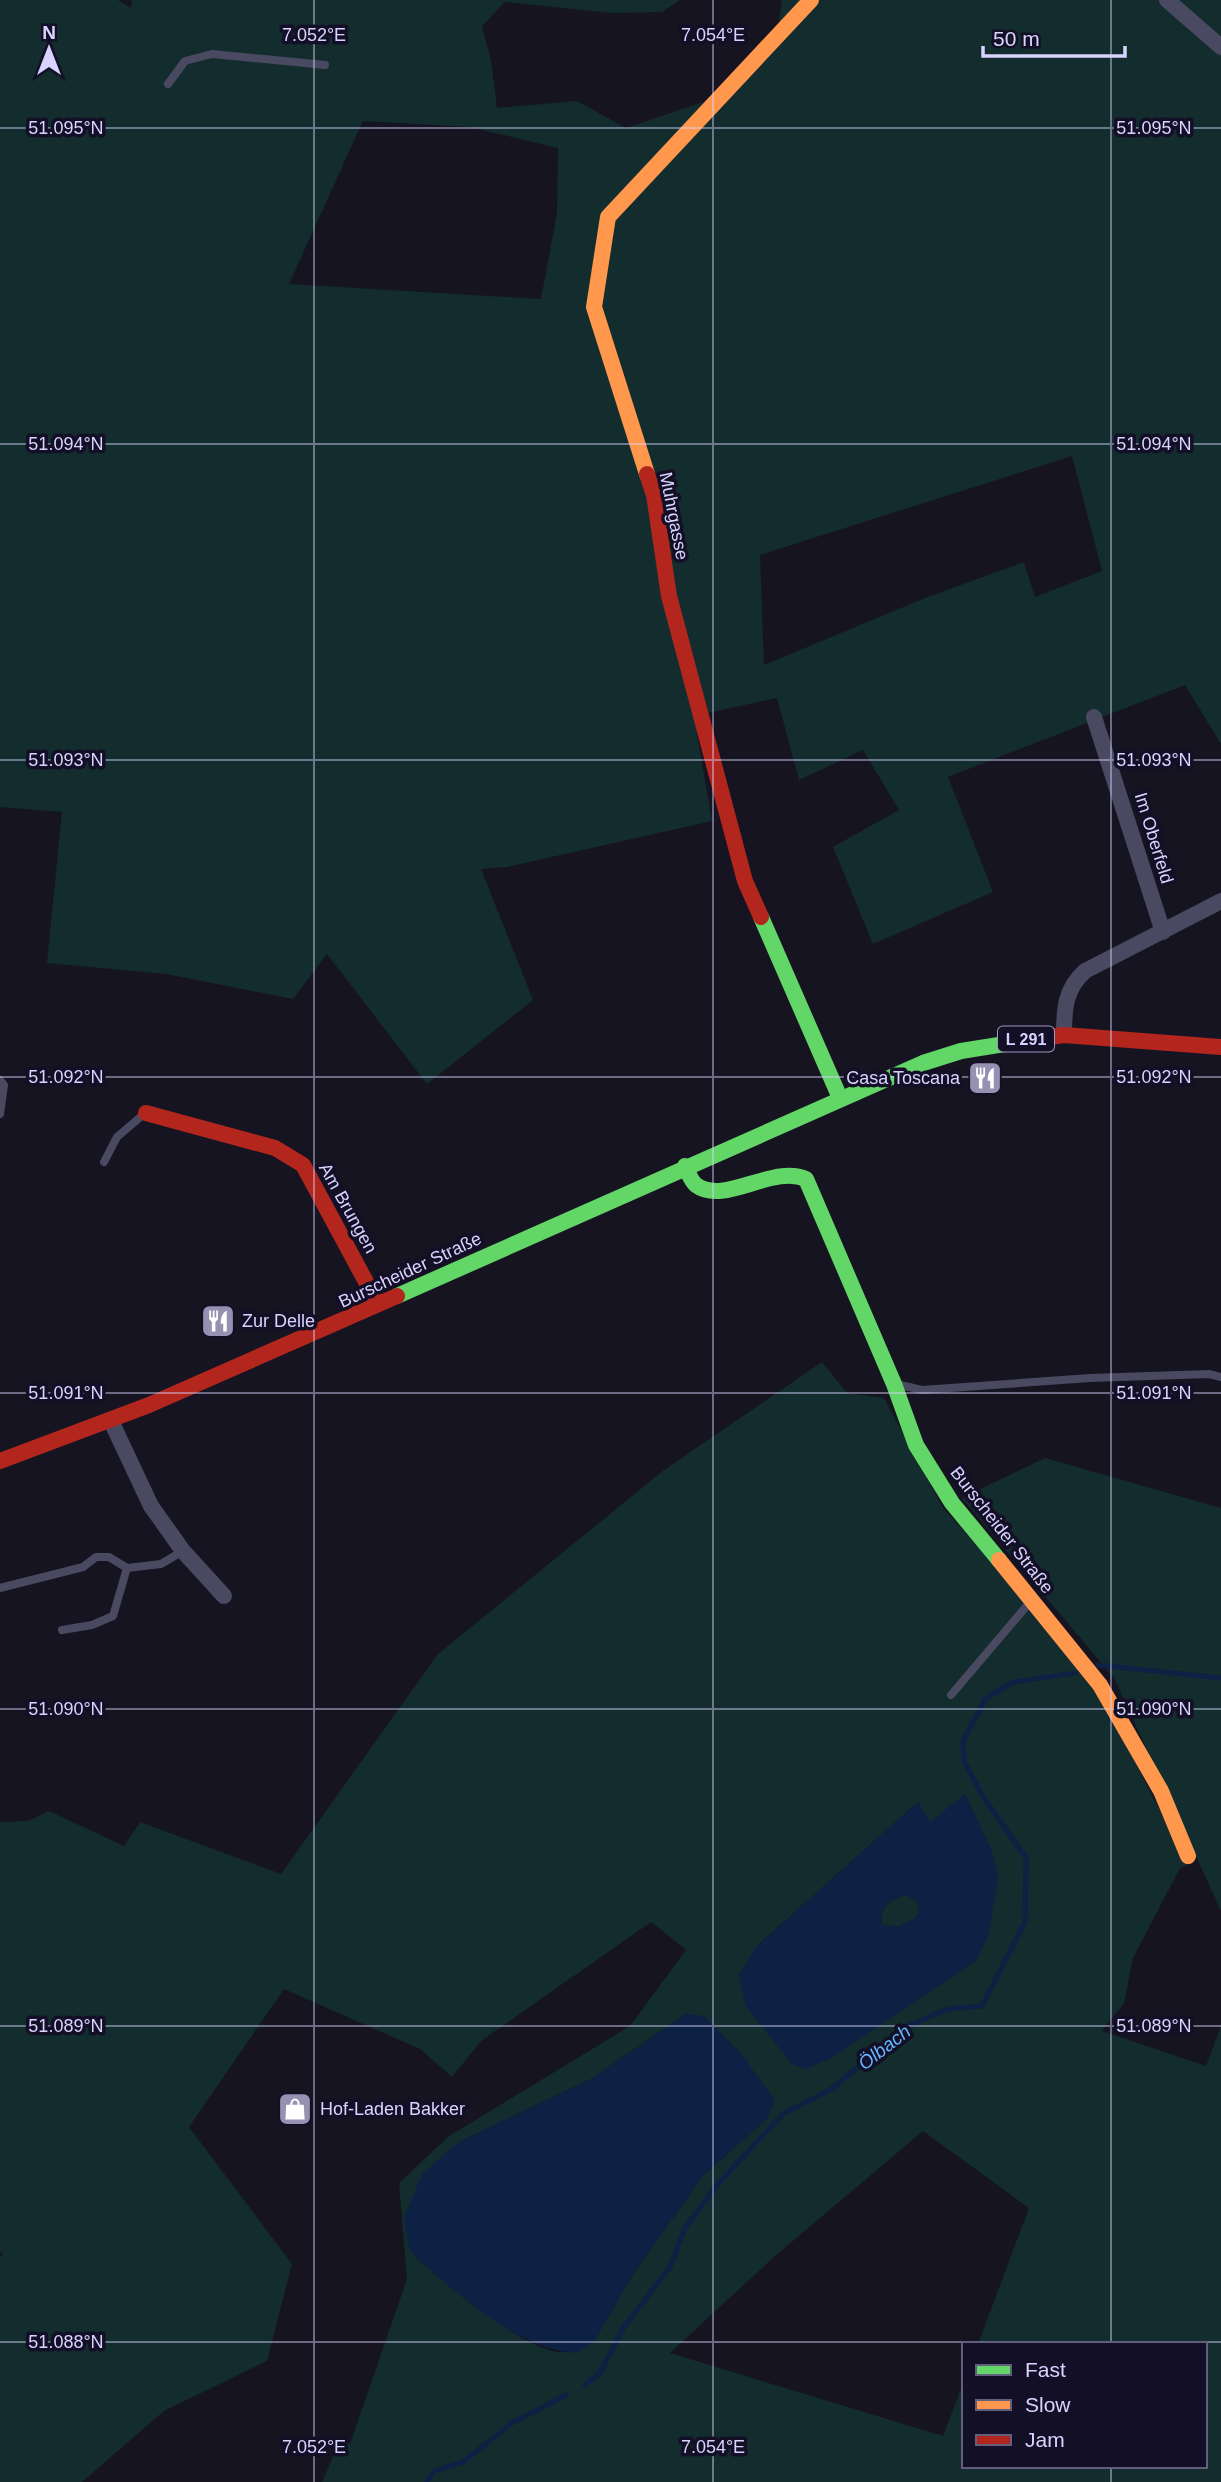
<svg xmlns="http://www.w3.org/2000/svg" width="1221" height="2482" font-family="Helvetica,sans-serif">
	<style>
		.green { fill: #132c2d; fill-rule: evenodd }
		.water { fill: #0d2144; fill-rule: evenodd }
		.lines { fill: none; stroke-linecap: round; stroke-linejoin: round }
		.stream { stroke: #0d2144; stroke-width: 5 }
		.lane { stroke: #4a4962; stroke-width: 8 }
		.street { stroke: #4a4962; stroke-width: 16 }
		.fast { stroke: #63d668; stroke-width: 16 }
		.slow { stroke: #ff974d; stroke-width: 16 }
		.jam { stroke: #b3261e; stroke-width: 16 }
		.ticks { fill: none; stroke: #d9d4ff; stroke-width: 2; stroke-opacity: 0.45 }
		.labels { text-anchor: middle; stroke-width: 7; stroke-linejoin: round; paint-order: stroke }
		.shield { fill: #130f26; stroke: #9e99be; stroke-width: 2 }
		.shield-label { font-size: 16px; font-weight: bold; fill: #d9d4ff }
		.street-label { font-size: 18px; fill: #d9d4ff; stroke: #130f26 }
		.poi-label { font-size: 18px; fill: #d9d4ff; stroke: #130f26; text-anchor: start }
		.water-label { font-size: 19px; font-style: italic; fill: #62b6ff; stroke: #130f26 }
		.ticks-label { font-size: 18px; text-anchor: middle; fill: #d9d4ff; stroke: #130f26; stroke-width: 7; stroke-linejoin: round; paint-order: stroke }
	</style>
	<rect width="100%" height="100%" fill="#161421"/>
	<path class="green" d="M 0,0 L 118,0 L 131,8 L 132,0 L 680,0 L 662,12 L 612,13 L 505,2 L 482,26 L 491,60 L 497,108 L 577,101 L 626,128 L 703,102 L 776,46 L 782,0 L 1221,0 L 1221,744 L 1185,685 L 948,777 L 993,892 L 873,944 L 833,847 L 899,810 L 863,750 L 799,780 L 777,698 L 694,716 L 712,821 L 507,867 L 481,869 L 533,1000 L 427,1084 L 327,954 L 293,999 L 166,974 L 47,963 L 62,812 L 0,807 ZM 363,121 L 470,127 L 558,148 L 557,213 L 541,299 L 289,284 ZM 1072,456 L 1102,571 L 1035,597 L 1024,562 L 925,598 L 764,665 L 760,555 Z
		M 822,1362 L 847,1393 L 884,1398 L 943,1508 L 1086,1667 L 1188,1865 L 1180,1868 L 1133,1958 L 1124,2003 L 1102,2031 L 1206,2066 L 1221,2026 L 1221,2482 L 322,2482 L 341,2438 L 350,2444 L 407,2279 L 399,2183 L 449,2136 L 630,2026 L 686,1950 L 651,1922 L 481,2041 L 452,2077 L 420,2049 L 284,1989 L 189,2127 L 292,2264 L 267,2361 L 164,2411 L 82,2482 L 0,2482 L 0,2257 L 3,2254 L 0,2252 L 0,1822 L 28,1821 L 49,1811 L 124,1846 L 140,1822 L 281,1874 L 438,1654 L 664,1470 ZM 918,1802 L 930,1823 L 977,1960 L 833,2057 L 757,1946 ZM 686,2014 L 767,2119 L 704,2174 L 635,2271 L 594,2341 C 584,2344 568,2354 558,2352 C 518,2346 447,2284 415,2257 L 459,2142 L 591,2079 ZM 923,2131 L 1029,2208 L 978,2344 L 1205,2344 L 1205,2466 L 964,2466 L 964,2381 L 943,2436 L 670,2353 L 775,2256 Z
		M 1045,1458 L 1221,1508 L 1221,1911 L 1114,1678 L 962,1498 Z
		M 905,1894 L 916,1900 L 920,1909 L 917,1917 L 898,1927 L 882,1925 C 880,1905 888,1902 905,1894 Z"/>
	<path class="water" d="M 965,1794 L 991,1849 L 998,1876 L 989,1933 L 977,1960 L 833,2057 L 806,2069 L 792,2064 L 745,2005 L 739,1975 L 757,1946 L 918,1802 L 930,1822 ZM 905,1895 L 916,1900 L 919,1909 L 917,1917 L 898,1927 L 882,1925 C 879,1906 888,1901 905,1895 Z
		M 686,2014 L 704,2016 L 744,2057 L 775,2101 L 767,2119 L 704,2174 L 635,2271 L 594,2341 L 578,2353 C 521,2352 457,2293 415,2257 L 409,2248 L 404,2218 L 422,2174 L 459,2142 L 591,2079 Z"/>
	<g class="lines">
		<path class="stream" d="M 1098,1665 L 1221,1678
			M 585,2385 L 600,2373 L 624,2327 L 670,2267 L 685,2228 L 717,2185 L 783,2114 L 833,2088 L 905,2027 L 948,2009 L 982,2006 L 1025,1922 L 1026,1858 L 982,1795 L 964,1761 L 963,1741 L 986,1698 L 1014,1682 L 1075,1673
			M 427,2482 L 434,2471 L 463,2462 L 512,2423 L 566,2395"/>
		<path class="lane" d="M 168,84 L 185,61 L 212,54 L 325,65
			M 0,1080 L 4,1085 L 0,1114
			M 104,1162 L 117,1137 L 144,1114
			M 896,1384 L 922,1390 L 1090,1378 L 1209,1374 L 1221,1377
			M 0,1588 L 83,1567 L 96,1557 L 109,1557 L 127,1568 L 161,1564 L 183,1551
			M 62,1630 L 92,1625 L 113,1616 L 127,1568
			M 951,1695 L 1030,1602"/>
		<path class="street" d="M 1167,0 L 1221,47
			M 1094,717 L 1163,932
			M 1064,1035 C 1064,1009 1065,989 1085,971 L 1221,901
			M 111,1421 L 151,1506 L 183,1551 L 224,1596"/>
		<path class="fast" d="M 761,917 L 840,1098
			M 685,1166 C 688,1172 691,1181 696,1185 C 724,1206 773,1164 806,1179 L 894,1384 L 916,1445 L 952,1503 L 999,1560
			M 397,1296 L 923,1063 L 961,1051 L 1049,1037"/>
		<path class="slow" d="M 647,474 L 594,307 L 608,217 L 811,0
			M 999,1560 L 1100,1685 L 1161,1791 L 1188,1856"/>
		<path class="jam" d="M 647,474 L 654,495 L 669,596 L 745,881 L 761,917
			M 1049,1037 L 1064,1035 L 1221,1047
			M 146,1113 L 275,1148 L 303,1165 L 378,1304
			M 0,1461 L 149,1405 L 397,1296"/>
	</g>
	<path class="ticks" d="M 314,0 L 314,2482M 713,0 L 713,2482M 1111,0 L 1111,2344M 0,128 L 1221,128M 0,444 L 1221,444M 0,760 L 1221,760M 0,1077 L 1221,1077M 0,1393 L 1221,1393M 0,1709 L 1221,1709M 0,2026 L 1221,2026M 0,2342 L 1221,2342M 1111,2466 L 1111,2482"/>
	<defs>
		<g id="restaurant-square" transform="scale(1.75)"><rect x="-9" y="-9" width="18" height="18" rx="4" fill="#9591b1" stroke="#130f26"/><path d="M-5-6h1v4h1v-4h1v4h1v-4h1v5L-1.5 .5V6h-2V.5L-5-1ZM5-6V6H3V1.5H1.5Q1.5-4 5-6Z" fill="#fff"/></g>
		<g id="shop-square" transform="scale(1.75)"><rect x="-9" y="-9" width="18" height="18" rx="4" fill="#9591b1" stroke="#130f26"/><path d="M-5-2.5h2.3a2.7 3.5 0 0 1 5.4 0H5L5.5 6h-11ZM-1.5-2.5h3a1.5 2.3 0 0 0-3 0Z" fill="#fff"/></g>
	</defs>
	<g fill-rule="evenodd">
		<use href="#restaurant-square" x="985" y="1078"/>
		<use href="#restaurant-square" x="218" y="1321"/>
		<use href="#shop-square" x="295" y="2109"/>
	</g>
	<g class="labels">
		<rect class="shield" x="998" y="1026.5" width="56" height="25" rx="5"/>
		<g class="shield-label">
			<text x="1026" y="1045">L 291</text>
		</g>
		<g class="street-label">
			<text transform="translate(674 516) rotate(79)" y="6">Muhrgasse</text>
			<text transform="translate(1154 838) rotate(73)" y="6">Im Oberfeld</text>
			<text transform="translate(348 1208) rotate(61)" y="6">Am Brungen</text>
			<text transform="translate(410 1270) rotate(-25)" y="6">Burscheider Straße</text>
			<text transform="translate(1002 1530) rotate(52)" y="6">Burscheider Straße</text>
		</g>
		<g class="poi-label">
			<text x="960" y="1084" text-anchor="end">Casa Toscana</text>
			<text x="242" y="1327">Zur Delle</text>
			<text x="320" y="2115">Hof-Laden Bakker</text>
		</g>
		<g class="water-label">
			<text transform="translate(884 2047) rotate(-38)" y="7">Ölbach</text>
		</g>
	</g>
	<g class="ticks-label">
		<text x="314" y="41">7.052°E</text>
		<text x="713" y="41">7.054°E</text>
		<text x="66" y="134">51.095°N</text>
		<text x="1154" y="134">51.095°N</text>
		<text x="66" y="450">51.094°N</text>
		<text x="1154" y="450">51.094°N</text>
		<text x="66" y="766">51.093°N</text>
		<text x="1154" y="766">51.093°N</text>
		<text x="66" y="1083">51.092°N</text>
		<text x="1154" y="1083">51.092°N</text>
		<text x="66" y="1399">51.091°N</text>
		<text x="1154" y="1399">51.091°N</text>
		<text x="66" y="1715">51.090°N</text>
		<text x="1154" y="1715">51.090°N</text>
		<text x="66" y="2032">51.089°N</text>
		<text x="1154" y="2032">51.089°N</text>
		<text x="66" y="2348">51.088°N</text>
		<text x="314" y="2453">7.052°E</text>
		<text x="713" y="2453">7.054°E</text>
	</g>
	<rect x="962" y="2342" width="245" height="126" fill="#130f26" stroke="#625e7d" stroke-width="2"/>
	<rect x="976" y="2365" width="35" height="10" fill="#63d668" stroke="#625e7d" stroke-width="2"/>
	<text x="1025" y="2377" font-size="21" fill="#d9d4ff">Fast</text>
	<rect x="976" y="2400" width="35" height="10" fill="#ff974d" stroke="#625e7d" stroke-width="2"/>
	<text x="1025" y="2412" font-size="21" fill="#d9d4ff">Slow</text>
	<rect x="976" y="2435" width="35" height="10" fill="#b3261e" stroke="#625e7d" stroke-width="2"/>
	<text x="1025" y="2447" font-size="21" fill="#d9d4ff">Jam</text>
	<g transform="translate(49 49)" stroke="#130f26" stroke-width="5" paint-order="stroke">
	<path d="M0-5L12 26L0 18L-12 26Z" fill="#d9d4ff"/>
	<text y="-10" font-size="19" font-weight="bold" text-anchor="middle" fill="#d9d4ff">N</text>
	</g>
	<path d="M983 46v10h142v-10" fill="none" stroke="#d9d4ff" stroke-width="3.5"/>
	<text x="993" y="46" font-size="21" fill="#d9d4ff" stroke="#130f26" stroke-width="5" paint-order="stroke">50 m</text>
</svg>
